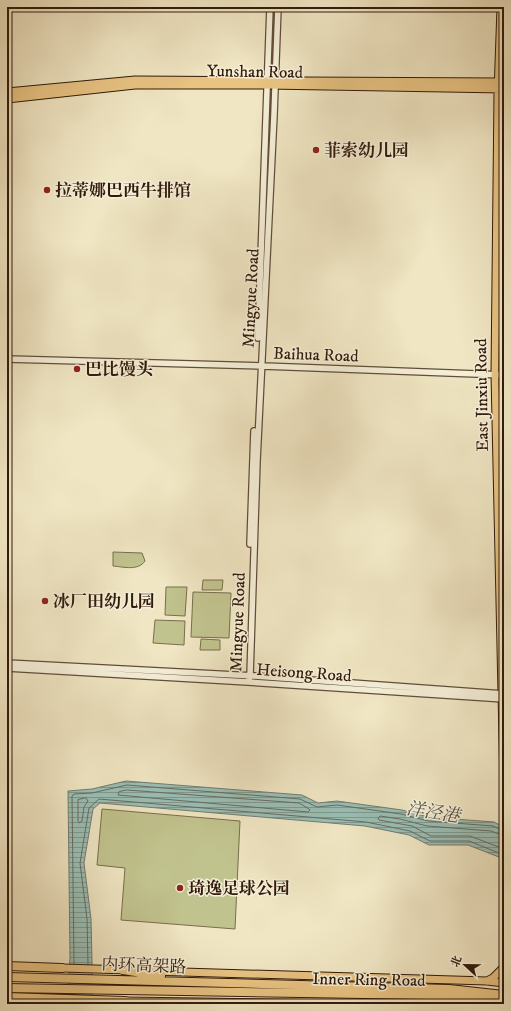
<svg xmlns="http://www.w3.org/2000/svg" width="511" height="1011" font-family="'IM FELL DW Pica','Noto Serif SC',serif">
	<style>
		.grass { fill: #c1c38e; stroke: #796e4c }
		.water { fill: url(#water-rules); stroke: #707d72 }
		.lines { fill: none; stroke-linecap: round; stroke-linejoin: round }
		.shore { stroke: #666c60; stroke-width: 1 }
		.minor-casing { stroke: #614d39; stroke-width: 8 }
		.major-casing { stroke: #311a0b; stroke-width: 9 }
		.highway-casing { stroke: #311a0b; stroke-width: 10 }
		.minor { stroke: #f5efd8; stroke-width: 5.5 }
		.major { stroke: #e8c382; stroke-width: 7 }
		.highway { stroke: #e8c382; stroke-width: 8 }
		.poi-dot { fill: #8f2418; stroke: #f5efd8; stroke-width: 1.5 }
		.labels { text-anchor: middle; stroke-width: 3; stroke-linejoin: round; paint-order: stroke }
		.street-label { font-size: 17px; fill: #311a0b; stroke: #f5efd8 }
		.poi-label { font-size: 17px; font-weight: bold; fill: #311a0b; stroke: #f5efd8; text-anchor: start }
		.water-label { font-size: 18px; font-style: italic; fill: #565447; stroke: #f5efd8 }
	</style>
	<defs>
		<pattern id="water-rules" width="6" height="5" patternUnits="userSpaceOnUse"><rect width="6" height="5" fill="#9abfb6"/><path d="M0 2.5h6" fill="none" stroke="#7e9a92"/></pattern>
	</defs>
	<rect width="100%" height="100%" fill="#f0e6c3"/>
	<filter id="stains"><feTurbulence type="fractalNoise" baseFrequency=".005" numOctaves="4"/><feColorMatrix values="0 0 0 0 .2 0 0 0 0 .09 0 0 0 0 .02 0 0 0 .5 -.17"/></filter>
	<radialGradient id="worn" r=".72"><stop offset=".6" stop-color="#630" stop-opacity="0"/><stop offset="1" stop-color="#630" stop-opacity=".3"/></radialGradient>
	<path class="grass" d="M 113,552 L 142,553 L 145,561 C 138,571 124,567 113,566 Z
		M 203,580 L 223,580 L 222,590 L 202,590 Z
		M 166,587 L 187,587 L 185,616 L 165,615 Z
		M 193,592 L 231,593 L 229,638 L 191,637 Z
		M 155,620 L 185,621 L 184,645 L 153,643 Z
		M 201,639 L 220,640 L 220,650 L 200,650 Z
		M 102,809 L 240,821 L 235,929 L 121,920 L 125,868 L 97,865 Z"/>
	<path class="water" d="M 126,781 L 302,795 L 318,803 L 337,801 L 402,810 L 428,817 L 494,822 L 504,827 L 504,859 L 468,845 L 429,845 L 409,835 L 365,826 L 100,803 L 93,809 L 84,863 L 91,919 L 93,1004 L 67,1004 L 70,958 L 68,791 L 92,789 Z"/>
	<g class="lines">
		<path class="shore" d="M 127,790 L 299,803 L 309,809 L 310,810 L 308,812 L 118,795 L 119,792 Z
			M 86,798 L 88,801 L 84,807 L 82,821 L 79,823 L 78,821 L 78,800 Z
			M 504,836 L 491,831 L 427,826 L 400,819 L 380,816 L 378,818 L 379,820 L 412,826 L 431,836 L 470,836 L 504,849
			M 74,964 L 72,796 L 74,794 L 92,793 L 127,785 L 300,799 L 317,807 L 337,805 L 401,814 L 428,821 L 493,826 L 504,831
			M 88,964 L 87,919 L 80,863 L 89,808 L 99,799 L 366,822 L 410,831 L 430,841 L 469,841 L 504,855"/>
		<g class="minor-casing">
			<path id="minor" d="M 258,338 L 270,7
				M 7,359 L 263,366 L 504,375
				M 250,544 L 254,431
				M 7,663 L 255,676 L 504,694
				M 7,668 L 248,682 L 504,699
				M 248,682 L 250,676 L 257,461 L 274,115 L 278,7"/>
		</g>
		<g class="major-casing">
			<path id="major" d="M 501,7 L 498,93 L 495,374 L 504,784
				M 7,92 L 135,80 L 504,82
				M 7,99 L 135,85 L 267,85 L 504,89
				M 62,968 L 128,970
				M 150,971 L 487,981 L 504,983
				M 487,981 L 493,978 L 504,967
				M 125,1001 L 347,1004"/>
		</g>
		<g class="highway-casing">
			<path id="highway" d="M 7,966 L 62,968
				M 123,970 L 161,976
				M 7,977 L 449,989 L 504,995
				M 7,988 L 426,995 L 464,998 L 504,1003
				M 7,997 L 125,1001"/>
		</g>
		<use href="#minor" class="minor"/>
		<use href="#major" class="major"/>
		<use href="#highway" class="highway"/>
	</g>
	<g class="poi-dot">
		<circle cx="316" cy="150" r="4"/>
		<circle cx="47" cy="190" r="4"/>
		<circle cx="77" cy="369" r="4"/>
		<circle cx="45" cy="601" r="4"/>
		<circle cx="180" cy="888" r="4"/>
	</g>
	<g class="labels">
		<g class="street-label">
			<text transform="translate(255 71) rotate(1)" y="6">Yunshan Road</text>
			<text transform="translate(250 298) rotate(-87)" y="6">Mingyue Road</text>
			<text transform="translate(316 354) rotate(2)" y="6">Baihua Road</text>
			<text transform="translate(481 395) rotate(-91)" y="6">East Jinxiu Road</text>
			<text transform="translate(237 622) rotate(-88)" y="6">Mingyue Road</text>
			<text transform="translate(304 672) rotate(4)" y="6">Heisong Road</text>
			<text transform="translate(144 965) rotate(2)" y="6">内环高架路</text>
			<text transform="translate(369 979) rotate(1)" y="6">Inner Ring Road</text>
		</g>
		<g class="poi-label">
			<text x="324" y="156">菲索幼儿园</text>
			<text x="55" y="196">拉蒂娜巴西牛排馆</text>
			<text x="85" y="375">巴比馒头</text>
			<text x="53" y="607">冰厂田幼儿园</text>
			<text x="188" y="894">琦逸足球公园</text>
		</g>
		<g class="water-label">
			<text transform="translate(433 812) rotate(9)" y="6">洋泾港</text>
		</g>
	</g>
	<rect width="511" height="1011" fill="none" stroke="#f0e6c3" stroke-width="24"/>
	<rect x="8" y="8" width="495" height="995" fill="none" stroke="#311a0b" stroke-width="2"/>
	<rect x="12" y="12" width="487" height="987" fill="none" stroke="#311a0b"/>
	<g transform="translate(465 965) rotate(292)" stroke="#f5efd8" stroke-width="3" paint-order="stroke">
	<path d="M0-3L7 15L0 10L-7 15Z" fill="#311a0b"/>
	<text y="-6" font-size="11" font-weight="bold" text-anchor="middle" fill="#311a0b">北</text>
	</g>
	<rect width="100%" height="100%" filter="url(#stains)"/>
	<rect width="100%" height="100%" fill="url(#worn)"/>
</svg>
